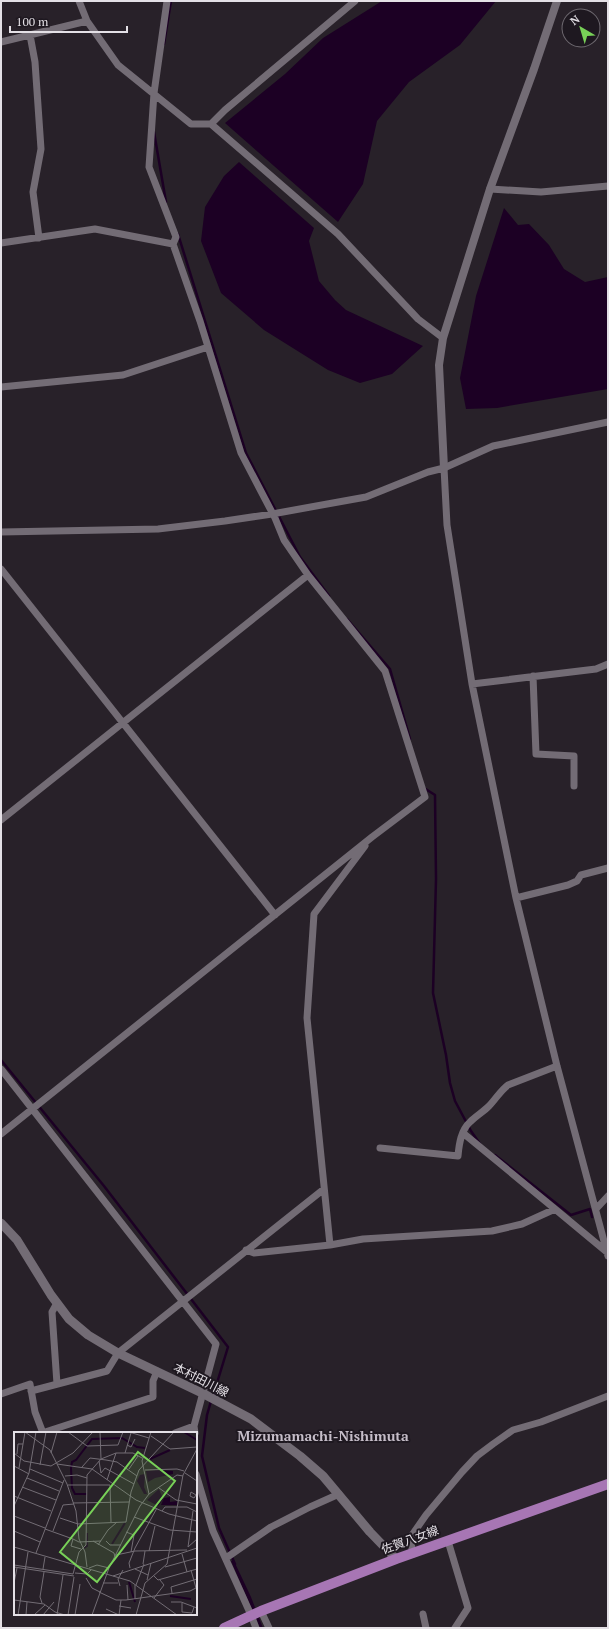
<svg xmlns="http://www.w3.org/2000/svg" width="609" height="1629" font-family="'PT Serif','Noto Sans JP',serif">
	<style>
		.water { fill: #1c0024 }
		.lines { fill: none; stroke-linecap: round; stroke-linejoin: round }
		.stream { stroke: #1c0024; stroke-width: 2.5 }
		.minor { stroke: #736c75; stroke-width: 7 }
		.tertiary { stroke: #736c75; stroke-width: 8 }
		.secondary { stroke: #736c75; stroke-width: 9 }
		.primary { stroke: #a776b4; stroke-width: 10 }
		.labels { text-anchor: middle; stroke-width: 4; stroke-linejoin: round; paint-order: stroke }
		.street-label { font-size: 12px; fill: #e4e0e6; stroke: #1e1820 }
		.quarter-label { font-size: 14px; font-weight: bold; fill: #c5bdc8; stroke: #1e1820 }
		.inset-river { fill: none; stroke: #1c0024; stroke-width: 2 }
		.inset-road { fill: none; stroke: #736d75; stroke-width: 1 }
		.view { fill: #78d158; fill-opacity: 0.15; stroke: #78d158; stroke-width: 2 }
		.inset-edge { fill: none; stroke: #e4e0e6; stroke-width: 2 }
	</style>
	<rect width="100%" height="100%" fill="#282129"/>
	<path class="water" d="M 382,1 L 496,1 L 460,45 L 409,82 L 377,121 L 363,184 L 338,222 L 225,123 L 285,74 L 323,38 Z
		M 239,162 L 314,228 L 309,241 L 319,281 L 335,300 L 346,310 L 423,346 L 392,374 L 360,383 L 328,370 L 264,330 L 221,293 L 201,241 L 205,207 L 224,176 Z
		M 504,208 L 518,225 L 529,224 L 549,245 L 564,269 L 585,282 L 608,277 L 608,389 L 497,408 L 466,409 L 460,378 L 476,296 Z
		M 231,1561 L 234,1561 L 251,1597 L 263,1628 L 260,1628 Z"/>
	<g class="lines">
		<path class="stream" d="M 164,44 L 171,1
			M 154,132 L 166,202
			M 178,234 L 246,453 L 300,557 L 329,596
			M 347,619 L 390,669 L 410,739
			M 424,788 L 435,795 L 436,879 L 433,993 L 446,1055 L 450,1083 L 455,1101 L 471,1131 L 480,1144
			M 1,1060 L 104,1186 L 228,1347 L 213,1396
			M 495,1155 L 571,1215 L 590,1209 L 592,1217
			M 211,1401 L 207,1415 L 202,1456 L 219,1528 L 235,1564"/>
		<path class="minor" d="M 79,1 L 87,21 L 118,65 L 191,124 L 211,124 L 338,234 L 418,319 L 443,338
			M 30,35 L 35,62 L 41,149 L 33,192 L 39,238
			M 1,42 L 87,21
			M 211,124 L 225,110 L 355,1
			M 490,189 L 541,192 L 608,186
			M 1,243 L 95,229 L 173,244
			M 1,387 L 123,375 L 208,347
			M 444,468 L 447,525 L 472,684 L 516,898 L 557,1066 L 608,1256
			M 1,532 L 158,529 L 225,521 L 272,514 L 366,497 L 428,472 L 444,468 L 493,446 L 608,422
			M 1,569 L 275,915
			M 533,676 L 536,754 L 574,756 L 574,786
			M 472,684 L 596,669 L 608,664
			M 1,820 L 308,575
			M 516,898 L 568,885 L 577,881 L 581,875 L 608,868
			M 1,1069 L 216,1344 L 194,1426 L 195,1433
			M 463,1133 L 555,1209
			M 1,1134 L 372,837 L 425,797 L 385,671 L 308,575 L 284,540 L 275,518 L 241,453 L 200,321 L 173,244 L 176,237 L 149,167 L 154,93 L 167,1
			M 380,1148 L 458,1156 C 459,1144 461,1130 470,1122 C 476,1116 483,1112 489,1106 C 496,1099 500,1091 508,1085 L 557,1066
			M 596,1209 L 608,1196
			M 330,1245 L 307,1018 L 314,914 L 365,846
			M 246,1250 L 254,1253 L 330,1245 L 363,1239 L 492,1231 L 522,1224 L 555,1209 L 608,1253
			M 57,1384 L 52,1312 L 57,1303
			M 31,1391 L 107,1371 L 118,1353 L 324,1189
			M 1,1394 L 30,1384 L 35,1412 L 43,1433
			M 42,1433 L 153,1397 L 153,1381 L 157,1371
			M 175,1433 L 194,1426
			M 196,1474 L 213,1531 L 251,1615 L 256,1628
			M 448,1541 L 468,1608 L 455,1628
			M 413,1554 L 410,1538 L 426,1515 L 462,1472 L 477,1456 L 493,1444 L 513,1430 L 541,1422 L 608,1396
			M 226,1558 L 271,1527 L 310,1507 L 339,1494
			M 261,1611 L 269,1628
			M 423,1614 L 426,1628"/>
		<path class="tertiary" d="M 444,468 L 439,365 L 443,338 L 490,189 L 534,69 L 557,1"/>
		<path class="secondary" d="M 1,1223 L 17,1240 L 51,1295 L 69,1319 L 88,1335 L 118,1353 L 204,1394 L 251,1419 L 300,1456 L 323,1476 L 370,1532 L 396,1559"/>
		<path class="primary" d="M 224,1628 L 261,1611 L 396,1559 L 608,1484"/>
	</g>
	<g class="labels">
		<g class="street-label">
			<text transform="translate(201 1380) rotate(27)" y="4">本村田川線</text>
			<text transform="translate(410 1540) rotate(-20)" y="4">佐賀八女線</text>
		</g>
		<g class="quarter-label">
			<text x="323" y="1441">Mizumamachi-Nishimuta</text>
		</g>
	</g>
	<g transform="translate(14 1432)">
		<rect width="183" height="183" fill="#282129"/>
		<path d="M 142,38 L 159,39 L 159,42 L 141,46 L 134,50 L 132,39 ZM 131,42 L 130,55 L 133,62 L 130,62 L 123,49 L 126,43 ZM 145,57 L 149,67 L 144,74 L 133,68 ZM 156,65 L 156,70 L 163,69 L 163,73 L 147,73 L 150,66 Z" fill="#1c0024"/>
		<path class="inset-river" d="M 170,0 L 183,8M 136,27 L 156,18M 73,62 L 61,62 L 58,56 L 57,36 L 58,30 L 62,28 L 78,7 L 108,6 L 123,15 L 131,16M 98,112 L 111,91M 70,116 L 73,114 L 73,101M 115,150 L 121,170M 156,164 L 177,167"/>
		<path class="inset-road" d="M 11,0 L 36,18 L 53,52 L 62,79 L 65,107 L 71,120 L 73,135M 54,0 L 73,14 L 104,13 L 109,0M 86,0 L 87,27M 115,0 L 135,6M 137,4 L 156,17 L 183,15M 113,13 L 117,15 L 121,7M 0,21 L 10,29 L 37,34 L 59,21 L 79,0M 37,21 L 43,0M 111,21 L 117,1M 3,22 L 4,12 L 9,12M 85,29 L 87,41M 43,32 L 78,37 L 122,68 L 155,82 L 183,89M 26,33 L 32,0M 0,34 L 15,42M 68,35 L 76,26 L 92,28 L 103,30 L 123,44M 5,36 L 11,0M 16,37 L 49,51M 115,37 L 124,24M 131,38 L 163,37 L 170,39M 87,41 L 91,36 L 120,52M 171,41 L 183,49M 51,44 L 63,43 L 73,46M 13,46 L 45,59M 93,48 L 102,21M 54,53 L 96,53M 96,53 L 97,90M 8,55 L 42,68M 145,56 L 162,68 L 183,72M 135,62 L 128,29 L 137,0M 182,63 L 180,66 L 176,64 L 177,60 L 182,63 L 183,63M 0,64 L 37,79M 59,71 L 115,70M 0,74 L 15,41 L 22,0M 164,75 L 173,75 L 183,80M 148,79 L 151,75 L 163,75M 0,84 L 31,96M 120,85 L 156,98 L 183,100M 46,86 L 64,92M 64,92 L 112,90 L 117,60 L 125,38 L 160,0M 31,97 L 59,107 L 57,114 L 67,117M 0,99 L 26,110M 39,99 L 49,73 L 60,72M 112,100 L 120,103 L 117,120M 59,107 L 65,110 L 87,109M 79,109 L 100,121 L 101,125M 92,109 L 96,113 L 107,113M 84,113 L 94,98 L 103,90M 0,115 L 116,149 L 163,183M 174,115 L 179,79M 174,115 L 183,107M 135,119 L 141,94M 22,121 L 50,48M 168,122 L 173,140M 102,123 L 121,119 L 173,118M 129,132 L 131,119M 0,133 L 59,142 L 65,120 L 72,113 L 73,43 L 87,27 L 102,21 L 119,21 L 128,26M 0,135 L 60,144M 151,135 L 183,126M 75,136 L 83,133 L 95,136M 116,136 L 115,131 L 121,116 L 143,76M 29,137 L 31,125M 121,137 L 134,143M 61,141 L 73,142 L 77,138M 99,144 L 183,116M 140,144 L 144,148 L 183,137M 72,146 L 78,156 L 86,160M 133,148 L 137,131M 0,151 L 3,136M 89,151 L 104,151M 113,153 L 114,168M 122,153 L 130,132M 106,154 L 104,147 L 109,138M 85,160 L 102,168 L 112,168 L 176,159 L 182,156 L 177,138M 158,161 L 157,155 L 183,147M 140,166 L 150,153 L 146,148M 121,167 L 121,153M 0,168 L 30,172 L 41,180 L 51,183M 157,170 L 167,170 L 183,176M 28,171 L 26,165 L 30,140M 168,171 L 168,180 L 178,181 L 180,175M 105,174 L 117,176M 92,177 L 105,183M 4,183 L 14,120M 12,183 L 13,170M 20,183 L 31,173M 29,183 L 40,170M 43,183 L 49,143M 54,183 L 60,145M 61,183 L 66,152M 78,183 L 95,136 L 126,74 L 135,62 L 163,43 L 169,44M 105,183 L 107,168M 122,183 L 131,151 L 153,132 L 169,43 L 183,17"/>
		<path class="view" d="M 124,20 L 161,49 L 83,150 L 46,120 Z"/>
		<rect width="183" height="183" class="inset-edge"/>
	</g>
	<rect width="609" height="1629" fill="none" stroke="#e4e0e6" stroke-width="4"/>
	<g transform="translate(581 28) rotate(322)"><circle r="19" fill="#1e1820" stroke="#6d686f"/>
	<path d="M0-3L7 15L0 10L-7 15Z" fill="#78d158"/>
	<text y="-6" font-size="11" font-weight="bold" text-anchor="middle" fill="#e4e0e6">N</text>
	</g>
	<path d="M10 26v6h117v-6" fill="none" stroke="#e4e0e6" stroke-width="2"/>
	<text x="16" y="26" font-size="12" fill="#e4e0e6" stroke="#1e1820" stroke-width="3" paint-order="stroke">100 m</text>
</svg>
